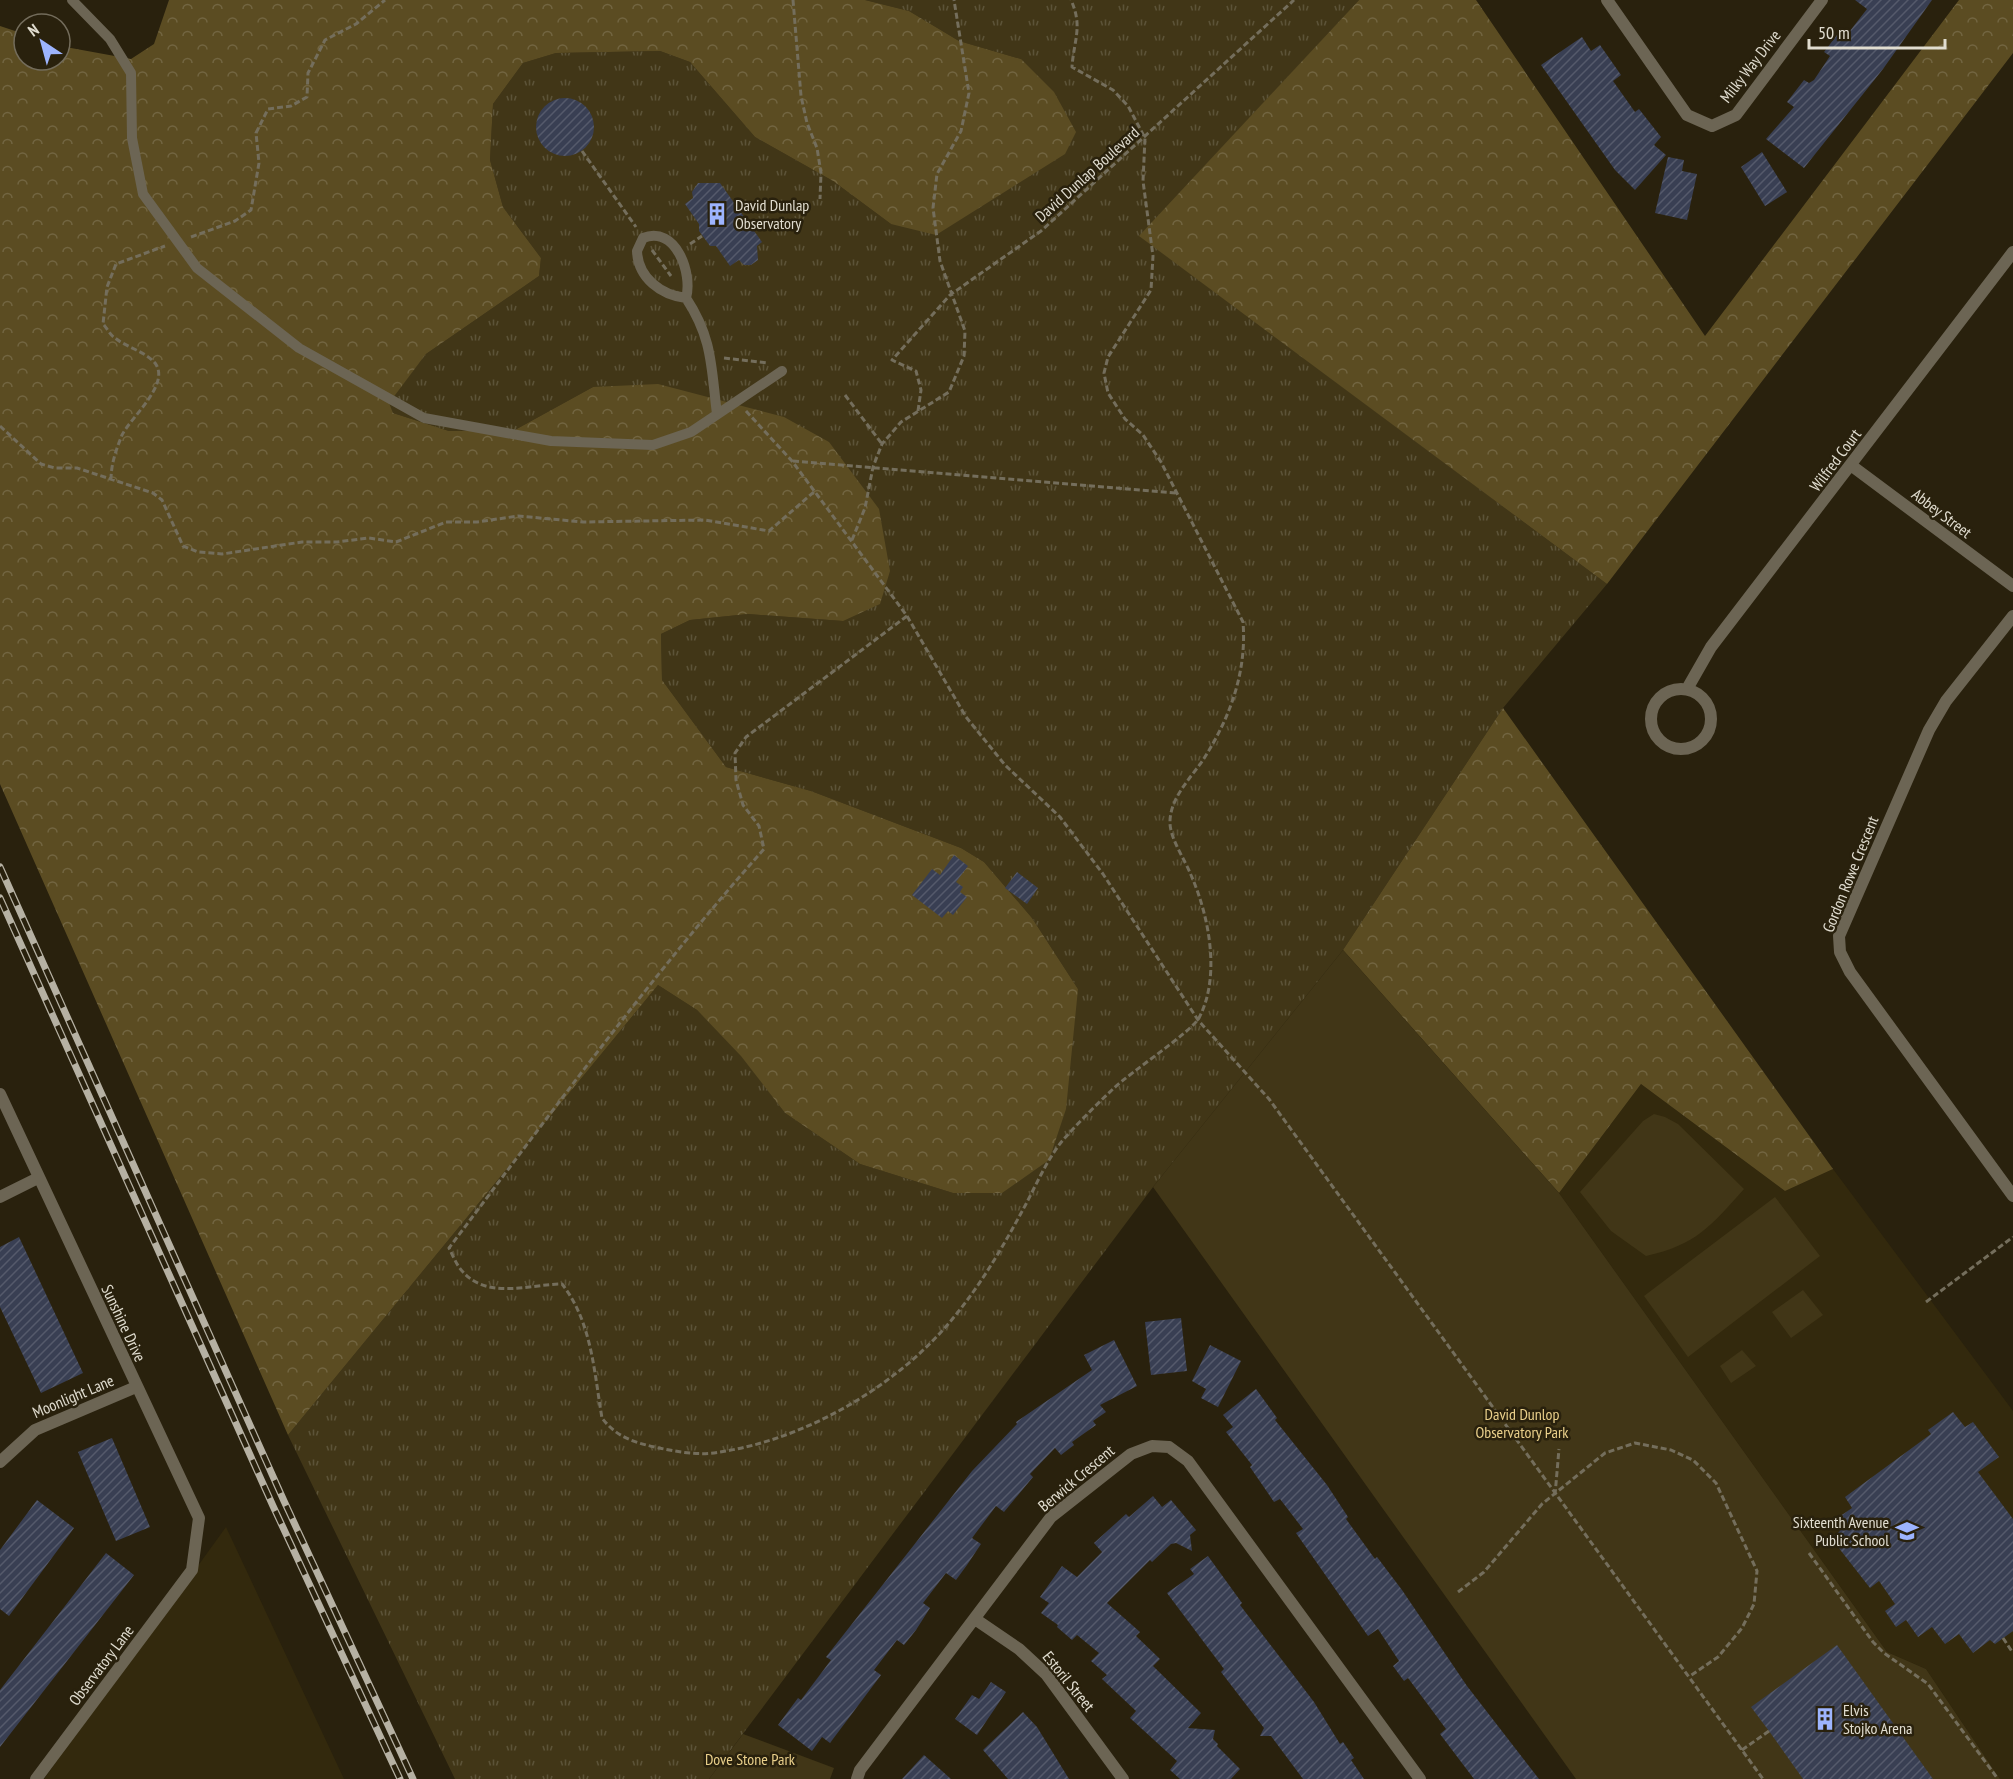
<svg xmlns="http://www.w3.org/2000/svg" width="2013" height="1779" font-family="'PT Sans Narrow',sans-serif">
	<style>
		.built { fill: #33290d }
		.grass { fill: url(#grass-tufts) }
		.forest { fill: url(#forest-crowns) }
		.park { fill: #413617 }
		.building { fill: url(#building-hatch) }
		.lines { fill: none; stroke-linecap: round; stroke-linejoin: round }
		.path { stroke: #746e5c; stroke-width: 3; stroke-dasharray: 6 3; stroke-linecap: butt }
		.service { stroke: #6c6554; stroke-width: 10 }
		.minor { stroke: #6c6554; stroke-width: 12 }
		.rail-casing { stroke: #b6b1a3; stroke-width: 7 }
		.rail { stroke: #29210d; stroke-width: 4.5; stroke-dasharray: 14; stroke-linecap: butt }
		.labels { text-anchor: middle; stroke-width: 5; stroke-linejoin: round; paint-order: stroke }
		.street-label { font-size: 16px; fill: #e1ddd0; stroke: #29210d }
		.poi-label { font-size: 16px; fill: #e1ddd0; stroke: #29210d; text-anchor: start }
		.park-label { font-size: 16px; fill: #ead08b; stroke: #29210d }
	</style>
	<defs>
		<pattern id="grass-tufts" width="24" height="20" patternUnits="userSpaceOnUse" patternTransform="scale(1.5)"><rect width="24" height="20" fill="#413617"/><path d="M3 7l-1-3M5 7V3M7 7l1-3M15 17l-1-3M17 17v-4M19 17l1-3" fill="none" stroke="#5c5338"/></pattern>
		<pattern id="forest-crowns" width="20" height="18" patternUnits="userSpaceOnUse" patternTransform="scale(1.5)"><rect width="20" height="18" fill="#5b4c22"/><path d="M2 6a3 3 0 1 1 6 0M12 15a3 3 0 1 1 6 0" fill="none" stroke="#726541"/></pattern>
		<pattern id="building-hatch" width="6" height="6" patternUnits="userSpaceOnUse" patternTransform="scale(1.5)"><rect width="6" height="6" fill="#393f53"/><path d="M-1 1l2-2M0 6l6-6M5 7l2-2" fill="none" stroke="#555a6b"/></pattern>
	</defs>
	<rect width="100%" height="100%" fill="#29210d"/>
	<path class="built" d="M 1641,1084 L 1785,1191 L 1833,1169 L 2013,1411 L 2013,1779 L 2000,1779 L 1926,1669 L 1887,1652 L 1559,1193 Z
		M 226,1527 L 344,1779 L 44,1779 Z"/>
	<path class="grass" d="M 865,0 L 1359,0 L 1140,236 L 1607,584 L 1503,708 L 1343,950 L 1153,1187 L 709,1779 L 455,1779 L 288,1435 L 658,985 L 697,1010 L 741,1055 L 785,1113 L 860,1164 L 953,1193 L 1002,1193 L 1078,989 L 1032,918 L 984,862 L 961,848 L 811,791 L 726,767 L 662,680 L 661,634 L 690,620 L 748,614 L 843,621 L 593,387 L 513,431 L 449,431 L 393,413 L 388,403 L 426,354 L 539,276 L 541,258 L 503,207 L 490,160 L 493,104 L 523,63 L 556,53 L 660,51 L 690,62 L 755,137 L 833,181 L 891,224 L 1021,59 L 959,41 L 909,11 Z"/>
	<path class="forest" d="M 169,0 L 865,0 L 909,11 L 959,41 L 1021,59 L 1054,92 L 1076,132 L 1065,154 L 936,235 L 891,224 L 833,181 L 755,137 L 690,62 L 660,51 L 556,53 L 523,63 L 493,104 L 490,160 L 503,207 L 541,258 L 539,276 L 426,354 L 389,403 L 393,413 L 449,431 L 513,431 L 593,387 L 658,384 L 784,417 L 829,442 L 879,509 L 890,571 L 880,604 L 843,621 L 748,614 L 690,620 L 661,634 L 662,680 L 726,767 L 811,791 L 961,848 L 984,862 L 1032,918 L 1078,989 L 1066,1109 L 1049,1160 L 1002,1193 L 953,1193 L 860,1164 L 785,1113 L 741,1056 L 697,1010 L 658,985 L 288,1435 L 0,784 L 0,26 L 24,34 L 24,60 L 60,60 L 60,46 L 131,59 L 154,44 Z
		M 1359,0 L 1476,0 L 1705,336 L 1959,0 L 2013,0 L 2013,53 L 1607,584 L 1139,236 Z
		M 1503,708 L 1833,1169 L 1785,1191 L 1641,1084 L 1559,1193 L 1343,950 Z"/>
	<path class="park" d="M 1343,950 L 1559,1193 L 1887,1652 L 1926,1669 L 2000,1779 L 1576,1779 L 1153,1187 Z
		M 1654,1114 L 1665,1117 L 1678,1124 L 1744,1189 C 1711,1226 1696,1245 1646,1256 L 1611,1231 L 1580,1192 L 1643,1121 Z
		M 1775,1197 L 1820,1256 L 1688,1357 L 1644,1296 Z
		M 1803,1290 L 1823,1315 L 1791,1338 L 1772,1312 Z
		M 1742,1350 L 1756,1366 L 1731,1383 L 1720,1366 Z
		M 743,1734 L 834,1768 L 830,1779 L 709,1779 Z"/>
	<path class="building" d="M 1855,0 L 1932,0 L 1883,69 L 1804,168 L 1766,139 L 1794,107 L 1787,102 L 1804,80 L 1809,83 L 1814,80 L 1830,56 L 1824,52 L 1840,31 L 1846,36 L 1867,9 Z
		M 1582,37 L 1591,51 L 1600,45 L 1621,75 L 1613,81 L 1635,112 L 1639,109 L 1661,137 L 1654,145 L 1666,155 L 1635,190 L 1615,170 L 1541,65 Z
		M536 127a29 29 0 1 1 58 0a29 29 0 1 1-58 0Z
		M 1762,152 L 1787,192 L 1765,206 L 1741,167 Z
		M 1668,157 L 1684,160 L 1682,171 L 1697,174 L 1687,220 L 1655,213 Z
		M 698,183 L 720,183 L 762,242 L 757,246 L 758,260 L 751,265 L 744,265 L 739,260 L 730,266 L 716,246 L 710,246 L 699,231 L 699,224 L 685,204 L 693,198 L 692,192 Z
		M 954,855 L 968,866 L 956,882 L 963,887 L 960,892 L 967,897 L 953,915 L 948,911 L 942,918 L 912,895 L 932,869 L 940,875 Z
		M 1017,872 L 1038,888 L 1027,904 L 1005,888 Z
		M 19,1237 L 83,1373 L 41,1393 L 0,1307 L 0,1247 Z
		M 1181,1318 L 1187,1371 L 1151,1375 L 1145,1322 Z
		M 1114,1340 L 1137,1386 L 1100,1405 L 1106,1412 L 1093,1421 L 1096,1425 L 1072,1442 L 1074,1445 L 1061,1455 L 1055,1448 L 1030,1474 L 1033,1477 L 1004,1512 L 996,1506 L 972,1538 L 981,1544 L 967,1565 L 956,1580 L 946,1573 L 923,1603 L 930,1608 L 916,1630 L 904,1645 L 897,1640 L 874,1670 L 881,1675 L 830,1743 L 822,1737 L 812,1751 L 778,1725 L 798,1698 L 801,1700 L 831,1660 L 826,1657 L 972,1471 L 1017,1424 L 1016,1422 L 1092,1370 L 1084,1355 Z
		M 1210,1345 L 1241,1361 L 1218,1407 L 1201,1398 L 1206,1389 L 1192,1381 Z
		M 1256,1389 L 1277,1418 L 1275,1420 L 1327,1485 L 1348,1517 L 1346,1519 L 1375,1559 L 1377,1557 L 1402,1590 L 1467,1686 L 1539,1779 L 1474,1779 L 1440,1734 L 1446,1729 L 1408,1678 L 1404,1681 L 1393,1666 L 1399,1661 L 1378,1629 L 1368,1636 L 1296,1533 L 1303,1529 L 1280,1499 L 1274,1502 L 1250,1467 L 1252,1465 L 1226,1432 L 1233,1427 L 1223,1415 Z
		M 1953,1412 L 1965,1427 L 1973,1422 L 1999,1457 L 1978,1472 L 2013,1519 L 2013,1631 L 1995,1644 L 1990,1640 L 1973,1653 L 1959,1634 L 1945,1644 L 1932,1627 L 1918,1637 L 1906,1620 L 1896,1627 L 1885,1611 L 1895,1604 L 1879,1581 L 1870,1588 L 1831,1538 L 1840,1531 L 1833,1521 L 1852,1508 L 1845,1497 L 1931,1434 L 1928,1430 Z
		M 112,1438 L 150,1527 L 116,1541 L 78,1452 Z
		M 1153,1496 L 1162,1507 L 1171,1500 L 1196,1530 L 1190,1535 L 1192,1551 L 1176,1543 L 1171,1544 L 1152,1562 L 1150,1560 L 1107,1603 L 1140,1632 L 1136,1636 L 1160,1659 L 1153,1666 L 1201,1713 L 1188,1728 L 1215,1730 L 1213,1739 L 1218,1744 L 1217,1746 L 1240,1769 L 1231,1779 L 1180,1779 L 1170,1770 L 1177,1761 L 1130,1718 L 1136,1711 L 1102,1679 L 1107,1675 L 1091,1661 L 1099,1653 L 1077,1635 L 1072,1640 L 1057,1627 L 1058,1625 L 1041,1613 L 1049,1603 L 1040,1597 L 1062,1566 L 1077,1577 L 1102,1552 L 1094,1543 L 1126,1514 L 1129,1517 Z
		M 37,1500 L 74,1528 L 9,1616 L 0,1609 L 0,1550 Z
		M 106,1553 L 134,1575 L 0,1747 L 0,1690 Z
		M 1208,1556 L 1242,1603 L 1240,1605 L 1314,1702 L 1340,1744 L 1343,1742 L 1354,1758 L 1351,1760 L 1364,1779 L 1303,1779 L 1271,1736 L 1260,1736 L 1264,1728 L 1221,1672 L 1224,1669 L 1167,1593 L 1194,1574 L 1190,1569 Z
		M 1837,1645 L 1933,1779 L 1803,1779 L 1769,1731 L 1751,1707 Z
		M 991,1682 L 1006,1692 L 977,1735 L 955,1719 L 972,1695 L 979,1699 Z
		M 1023,1712 L 1037,1727 L 1069,1779 L 1008,1779 L 983,1750 Z
		M 924,1755 L 951,1779 L 902,1779 Z"/>
	<g class="lines">
		<path class="path" d="M 793,0 L 801,96 L 807,123 L 817,148 L 821,173 L 820,199
			M 582,151 L 636,227
			M 191,237 L 235,221 L 251,210 L 259,163 L 256,133 L 268,109 L 291,106 L 307,97 L 308,73 L 325,40 L 356,24 L 385,0
			M 690,244 L 702,236
			M 652,250 L 671,276
			M 724,358 L 768,363
			M 845,395 L 882,444
			M 746,411 L 792,461 L 907,616 L 966,717 L 1005,765 L 1060,817 L 1103,874 L 1198,1020 L 1269,1099 L 1763,1779
			M 918,411 L 921,390 L 916,371 L 892,360 L 950,295 L 1041,231 L 1294,0
			M 0,426 L 41,464 L 55,468 L 77,468 L 153,493 L 162,500 L 183,546 L 198,552 L 222,554 L 302,542 L 337,542 L 369,538 L 396,542 L 446,522 L 477,522 L 518,516 L 583,522 L 705,520 L 769,531 L 815,491
			M 793,461 L 1177,493
			M 111,480 C 111,464 116,450 122,435 C 131,417 171,384 155,363 C 146,352 126,347 115,338 C 110,335 107,328 103,324 L 107,287 L 116,264 L 165,246
			M 852,540 L 865,508 L 873,467 L 882,444 L 901,422 L 949,392 L 964,356 L 965,331 L 940,261 L 933,208 L 937,174 L 961,131 L 969,93 L 954,0
			M 907,616 L 746,737 L 735,753 L 736,780 L 743,805 L 759,826 L 764,849 C 651,976 551,1113 449,1248 C 453,1256 457,1266 463,1272 C 488,1300 531,1284 562,1284 C 592,1322 594,1372 602,1418 C 617,1438 636,1443 659,1448 C 679,1452 700,1456 720,1452 C 807,1439 899,1385 954,1317 C 983,1282 1005,1243 1026,1204 C 1037,1183 1048,1158 1063,1140 C 1079,1122 1097,1104 1114,1088 C 1131,1072 1191,1032 1199,1018 C 1221,976 1209,916 1191,875 C 1185,860 1171,840 1170,824 C 1169,799 1190,779 1203,760 C 1230,718 1247,672 1243,622 L 1161,462 L 1143,435 L 1125,419 L 1108,393 L 1104,373 L 1108,357 L 1151,290 L 1153,256 L 1143,181 L 1145,138 L 1128,106 L 1113,90 L 1072,67 C 1074,39 1083,27 1071,0
			M 1926,1302 L 2013,1237
			M 1555,1495 L 1559,1449
			M 1809,1553 L 1873,1642 L 1884,1653 L 1928,1684 L 1998,1779
			M 1458,1592 L 1484,1572 L 1542,1504 L 1605,1453 L 1635,1443 L 1671,1450 L 1693,1460 L 1716,1483 L 1757,1571 L 1754,1604 L 1742,1628 L 1718,1657 L 1690,1676
			M 2003,1638 L 2013,1653
			M 1742,1750 L 1769,1731"/>
		<path class="service" d="M 72,0 L 110,39 L 131,73 L 132,138 L 143,194 L 197,268 L 299,348 L 424,418 L 551,441 L 653,445 L 691,432 L 782,371
			M 686,298 C 661,295 638,278 637,251 L 643,238 C 676,225 693,274 686,298 C 713,339 711,367 717,414"/>
		<path class="minor" d="M 1607,0 L 1687,115 L 1712,126 L 1736,115 L 1822,0
			M 1852,466 L 2013,586
			M 2013,616 L 1946,701 L 1929,730 L 1839,936 L 1840,952 L 1850,972 L 2013,1196
			M1651 719a30 30 0 1 1 60 0a30 30 0 1 1-60 0Z
			M 1687,689 L 1711,647 L 2013,252
			M 0,1094 L 199,1518 L 192,1570 L 36,1779
			M 0,1197 L 38,1178
			M 0,1462 L 35,1430 L 136,1387
			M 975,1619 L 1019,1649 L 1046,1674 L 1123,1779
			M 857,1779 L 860,1770 L 1051,1517 L 1131,1454 L 1152,1446 L 1169,1447 L 1188,1461 L 1420,1779"/>
		<g class="rail-casing">
			<path id="rail" d="M 0,867 L 284,1501 L 413,1779
				M 0,898 L 273,1506 L 400,1779"/>
		</g>
		<use href="#rail" class="rail"/>
	</g>
	<defs>
		<g id="building-bare" transform="scale(1.8)"><path d="M-4-6H4V6H1V3H-1V6H-4ZM-2.5-4.3h1.7v1.8h-1.7ZM.8-4.3h1.7v1.8H.8ZM-2.5-1h1.7V.8h-1.7ZM.8-1h1.7V.8H.8Z" fill="#9db4fd" stroke="#29210d" stroke-width="2.5" paint-order="stroke"/></g>
		<g id="school-bare" transform="scale(1.8)"><path d="M0-5L7-2L0 1L-7-2ZM-4 1L0 2.5L4 1V4Q0 6-4 4Z" fill="#9db4fd" stroke="#29210d" stroke-width="2.5" paint-order="stroke"/></g>
	</defs>
	<g fill-rule="evenodd">
		<use href="#building-bare" x="717" y="214"/>
		<use href="#school-bare" x="1907" y="1531"/>
		<use href="#building-bare" x="1825" y="1719"/>
	</g>
	<g class="labels">
		<g class="street-label">
			<text transform="translate(1750 66) rotate(-52)" y="6">Milky Way Drive</text>
			<text transform="translate(1087 174) rotate(-42)" y="6">David Dunlap Boulevard</text>
			<text transform="translate(1835 460) rotate(-53)" y="6">Wilfred Court</text>
			<text transform="translate(1942 513) rotate(37)" y="6">Abbey Street</text>
			<text transform="translate(1850 874) rotate(-68)" y="6">Gordon Rowe Crescent</text>
			<text transform="translate(124 1323) rotate(65)" y="6">Sunshine Drive</text>
			<text transform="translate(73 1396) rotate(-23)" y="6">Moonlight Lane</text>
			<text transform="translate(1076 1478) rotate(-40)" y="6">Berwick Crescent</text>
			<text transform="translate(101 1665) rotate(-53)" y="6">Observatory Lane</text>
			<text transform="translate(1069 1681) rotate(51)" y="6">Estoril Street</text>
		</g>
		<g class="poi-label">
			<text x="735" y="211">David Dunlap<tspan x="735" dy="18">Observatory</tspan></text>
			<text x="1889" y="1528" text-anchor="end">Sixteenth Avenue<tspan x="1889" dy="18">Public School</tspan></text>
			<text x="1843" y="1716">Elvis<tspan x="1843" dy="18">Stojko Arena</tspan></text>
		</g>
		<g class="park-label">
			<text x="1522" y="1420">David Dunlop<tspan x="1522" dy="18">Observatory Park</tspan></text>
			<text x="750" y="1765">Dove Stone Park</text>
		</g>
	</g>
	<g transform="translate(42 42) rotate(324)"><circle r="28" fill="#29210d" stroke="#736c5b" stroke-width="1.5"/>
	<path d="M0-4.5L10 22L0 15L-10 22Z" fill="#9db4fd"/>
	<text y="-9" font-size="16" font-weight="bold" text-anchor="middle" fill="#e1ddd0">N</text>
	</g>
	<path d="M1809 39v9h136v-9" fill="none" stroke="#e1ddd0" stroke-width="3"/>
	<text x="1818" y="39" font-size="18" fill="#e1ddd0" stroke="#29210d" stroke-width="4.5" paint-order="stroke">50 m</text>
</svg>
